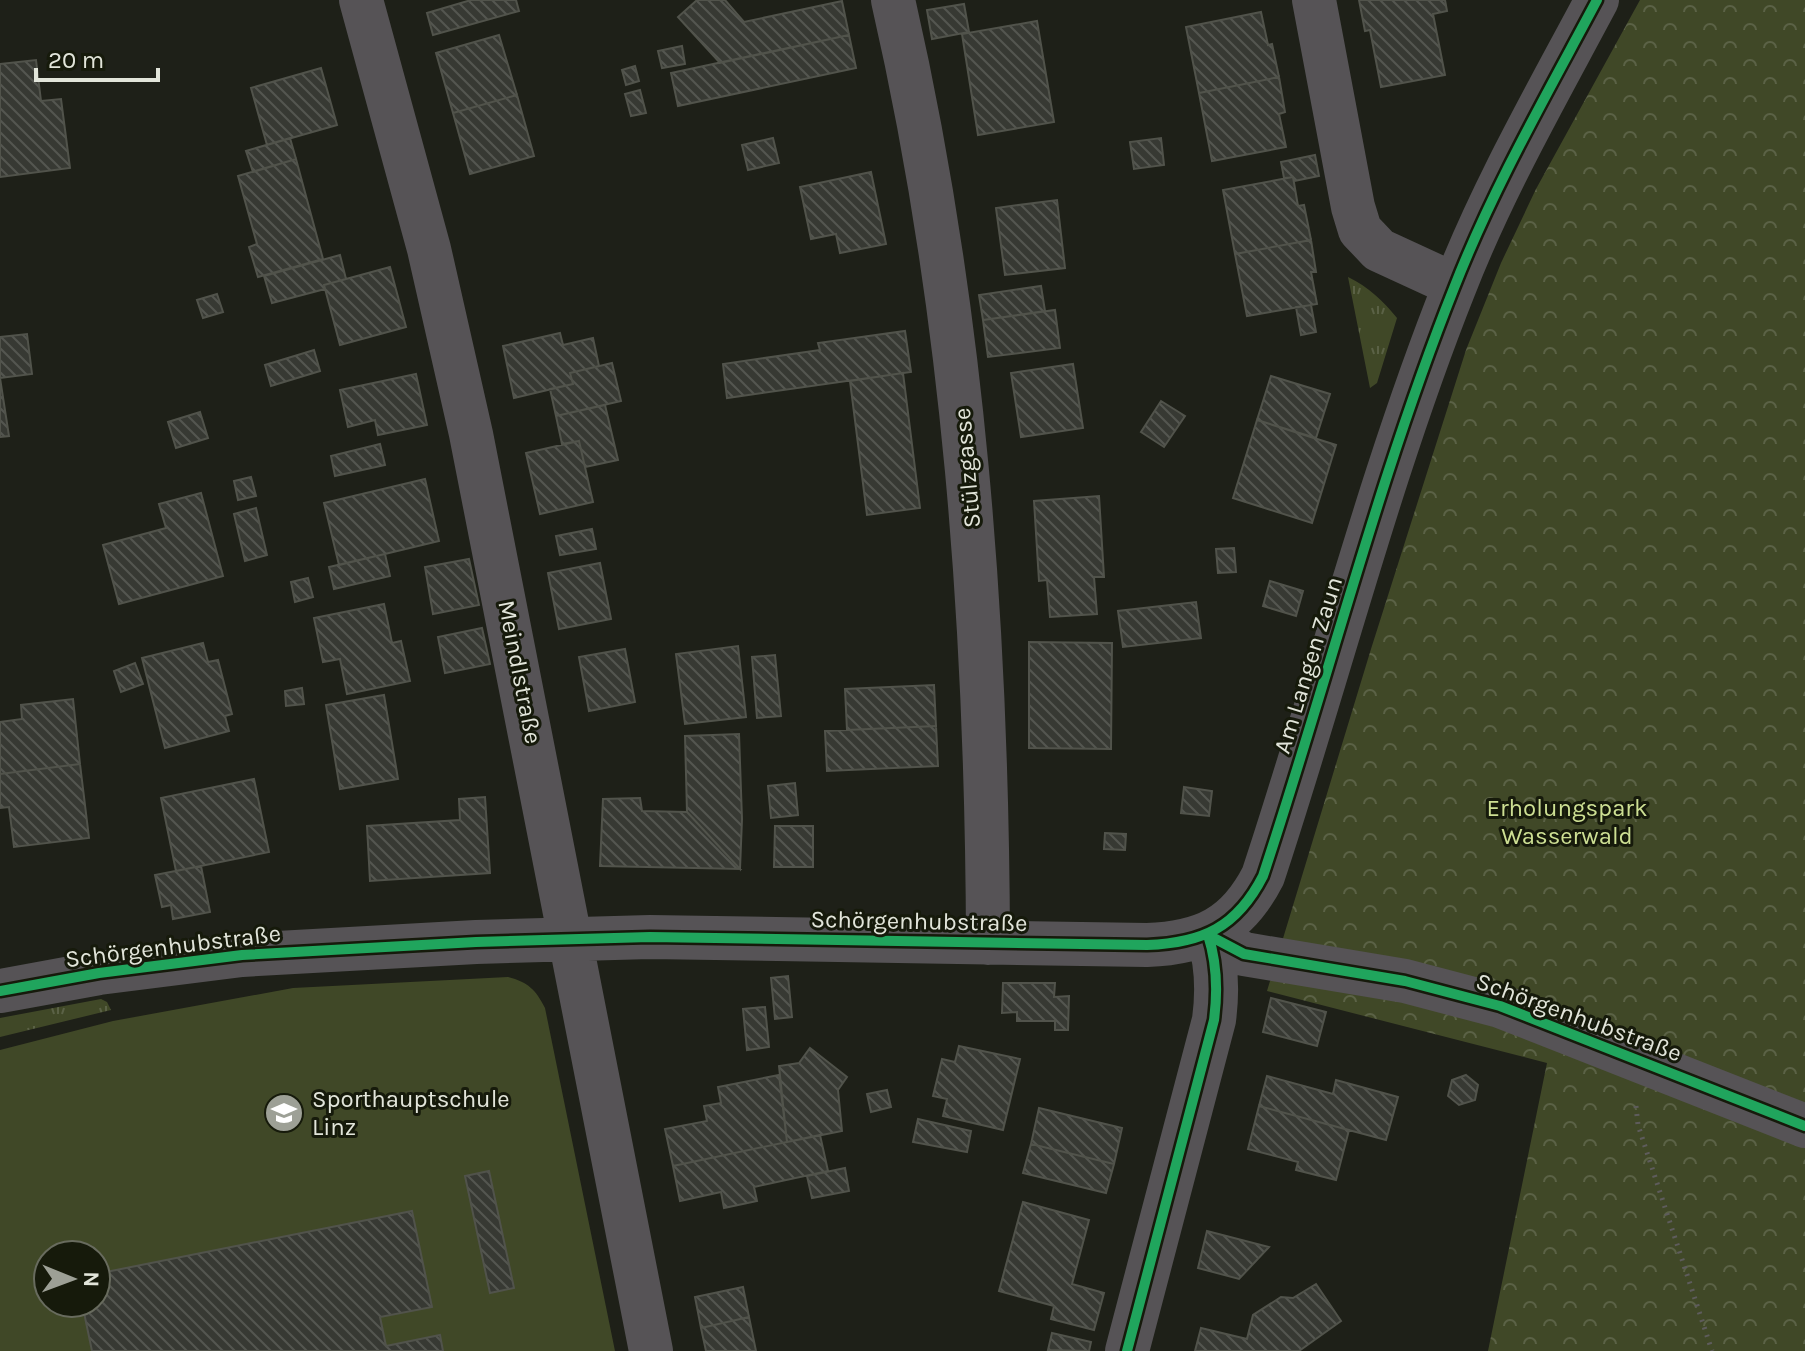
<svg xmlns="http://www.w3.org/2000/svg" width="1805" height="1351" font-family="Karla,sans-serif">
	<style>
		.grass { fill: url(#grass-tufts) }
		.forest { fill: url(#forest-crowns) }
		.pitch { fill: #404827; fill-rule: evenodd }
		.building { fill: url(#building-back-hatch); stroke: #51534b; stroke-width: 2 }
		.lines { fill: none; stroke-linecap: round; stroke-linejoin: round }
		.path { stroke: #5e5c5c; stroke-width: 5; stroke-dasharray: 2 6; stroke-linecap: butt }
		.street { stroke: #565356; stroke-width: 44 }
		.cycleway-casing { stroke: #161a0b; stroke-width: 15 }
		.cycleway { stroke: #20a55d; stroke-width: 10 }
		.labels { text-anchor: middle; stroke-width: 6; stroke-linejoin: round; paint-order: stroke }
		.street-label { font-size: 24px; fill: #e2e5da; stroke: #161a0b }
		.park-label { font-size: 24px; fill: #cddf93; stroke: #161a0b }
		.poi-label { font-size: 24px; fill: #e2e5da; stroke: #161a0b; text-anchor: start }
	</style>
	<defs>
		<pattern id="grass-tufts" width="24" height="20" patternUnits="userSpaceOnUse" patternTransform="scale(2)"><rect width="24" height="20" fill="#404827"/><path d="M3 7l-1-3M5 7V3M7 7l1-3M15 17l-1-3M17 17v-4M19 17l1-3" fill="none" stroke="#5b6246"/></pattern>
		<pattern id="forest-crowns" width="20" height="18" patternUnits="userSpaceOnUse" patternTransform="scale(2)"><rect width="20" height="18" fill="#404827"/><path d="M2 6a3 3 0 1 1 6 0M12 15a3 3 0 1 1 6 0" fill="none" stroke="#5b6246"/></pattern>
		<pattern id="building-back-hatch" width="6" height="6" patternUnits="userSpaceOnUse" patternTransform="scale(2)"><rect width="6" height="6" fill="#373933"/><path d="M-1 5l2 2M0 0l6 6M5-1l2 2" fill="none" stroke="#545650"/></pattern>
	</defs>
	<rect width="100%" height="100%" fill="#1e2018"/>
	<path class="grass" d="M 1348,277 C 1369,287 1383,301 1397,318 L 1377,383 L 1370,388 Z
		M 101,999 L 107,1002 L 111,1010 L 0,1037 L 0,1018 Z"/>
	<path class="forest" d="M 1640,0 L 1805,0 L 1805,1351 L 1488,1351 L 1547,1063 L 1267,991 L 1371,649 L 1466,350 L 1501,263 L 1536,189 Z"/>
	<path class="pitch" d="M 508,977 C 528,982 536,990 545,1008 L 615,1351 L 0,1351 L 0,1050 L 113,1021 L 293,988 ZM 48,1255 L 96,1255 L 96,1303 L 48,1303 Z"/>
	<path class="building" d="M 471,0 L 516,0 L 519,11 L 433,35 L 427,13 Z
		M 697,0 L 725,0 L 744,22 L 842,1 L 849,35 L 720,63 L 678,17 Z
		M 1359,0 L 1445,0 L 1447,11 L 1433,14 L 1445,75 L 1381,87 L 1370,30 L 1365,31 Z
		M 964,4 L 969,32 L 932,39 L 927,10 Z
		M 1261,12 L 1268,45 L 1272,44 L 1279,77 L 1199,93 L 1186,27 Z
		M 1037,21 L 1054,122 L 978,135 L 962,34 Z
		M 499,35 L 517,95 L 453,113 L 436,53 Z
		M 849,35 L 856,68 L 678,106 L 671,73 Z
		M 682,46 L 685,64 L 662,68 L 658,51 Z
		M 36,60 L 41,101 L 61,99 L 70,168 L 0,177 L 0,64 Z
		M 635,66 L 639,81 L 626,85 L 622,70 Z
		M 321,68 L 337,125 L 267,145 L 251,88 Z
		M 1279,77 L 1285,112 L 1279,114 L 1286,147 L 1212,161 L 1199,93 Z
		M 640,90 L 646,113 L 631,116 L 625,94 Z
		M 517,95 L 534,156 L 470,174 L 453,113 Z
		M 290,138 L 296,159 L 253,172 L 246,151 Z
		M 773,138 L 779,163 L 748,170 L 742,145 Z
		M 1161,138 L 1164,165 L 1134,169 L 1130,142 Z
		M 1315,155 L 1319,176 L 1294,181 L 1293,177 L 1284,178 L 1281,162 Z
		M 296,159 L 323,259 L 258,277 L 249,247 L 257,244 L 238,176 Z
		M 871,172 L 886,244 L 840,253 L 836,234 L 811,239 L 800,187 Z
		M 1293,177 L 1298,206 L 1304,205 L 1311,240 L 1235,254 L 1223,190 Z
		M 1057,200 L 1065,268 L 1005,275 L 996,208 Z
		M 1311,240 L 1316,272 L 1311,272 L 1317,304 L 1247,316 L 1235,254 Z
		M 340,255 L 346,279 L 324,285 L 325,289 L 272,303 L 264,276 Z
		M 390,267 L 406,327 L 340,345 L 324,285 Z
		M 1041,286 L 1045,311 L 983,320 L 979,295 Z
		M 217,294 L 223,312 L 203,318 L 197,300 Z
		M 1311,305 L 1316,332 L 1301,335 L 1296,307 Z
		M 1055,310 L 1060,348 L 988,357 L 983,320 Z
		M 905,331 L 911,372 L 727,398 L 723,364 L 820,350 L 818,343 Z
		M 560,333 L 563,345 L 593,338 L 599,366 L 570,373 L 573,384 L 514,398 L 503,346 Z
		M 27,334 L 32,374 L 0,378 L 0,337 Z
		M 314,350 L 320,371 L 271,386 L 265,365 Z
		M 612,363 L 621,401 L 556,416 L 550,389 L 573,384 L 570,373 Z
		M 1073,364 L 1083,428 L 1021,437 L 1011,373 Z
		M 903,373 L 920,508 L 867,515 L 850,381 Z
		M 416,374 L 427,425 L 378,435 L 375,420 L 348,427 L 340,390 Z
		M 1271,376 L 1330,394 L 1316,438 L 1257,420 Z
		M 0,378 L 9,436 L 0,437 Z
		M 1161,401 L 1185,416 L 1164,447 L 1141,432 Z
		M 605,405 L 618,460 L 585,467 L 579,441 L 562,444 L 556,416 Z
		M 200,412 L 208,438 L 176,448 L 168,422 Z
		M 1257,420 L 1336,445 L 1312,523 L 1233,498 Z
		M 579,441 L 593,502 L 540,514 L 526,453 Z
		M 380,444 L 385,465 L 335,476 L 331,456 Z
		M 251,477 L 256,496 L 238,500 L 234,481 Z
		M 425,479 L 439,541 L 339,565 L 324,503 Z
		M 201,493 L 223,576 L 119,604 L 103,545 L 166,528 L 159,504 Z
		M 1099,496 L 1104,577 L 1094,577 L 1097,614 L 1050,617 L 1047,580 L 1039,581 L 1034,501 Z
		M 256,508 L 267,555 L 245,561 L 234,514 Z
		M 592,529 L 596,549 L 560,555 L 556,536 Z
		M 1234,548 L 1236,572 L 1218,573 L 1216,549 Z
		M 385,554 L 390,576 L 334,589 L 329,567 Z
		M 469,559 L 479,605 L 433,614 L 425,567 Z
		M 600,563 L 611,619 L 559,629 L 548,573 Z
		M 308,578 L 313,597 L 295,602 L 291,582 Z
		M 1270,581 L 1303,591 L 1296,616 L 1263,606 Z
		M 1196,602 L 1201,638 L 1123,647 L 1118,611 Z
		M 384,604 L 392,643 L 401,641 L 410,681 L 347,694 L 340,659 L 323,662 L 314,618 Z
		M 482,628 L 490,664 L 445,673 L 438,637 Z
		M 1029,642 L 1112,643 L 1111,749 L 1029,748 Z
		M 203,643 L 208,662 L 218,660 L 232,714 L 225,716 L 229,731 L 165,748 L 142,658 Z
		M 738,646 L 746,717 L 685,724 L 676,654 Z
		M 625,649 L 635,702 L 589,711 L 579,657 Z
		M 775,655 L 781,716 L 757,718 L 752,657 Z
		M 135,663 L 143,684 L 121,692 L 114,671 Z
		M 934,685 L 936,726 L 847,730 L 845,689 Z
		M 302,688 L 304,704 L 286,706 L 285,691 Z
		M 384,695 L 398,779 L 340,789 L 326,705 Z
		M 73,699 L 80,764 L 0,774 L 0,722 L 22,719 L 21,705 Z
		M 936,726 L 938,766 L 827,771 L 825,731 Z
		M 739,734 L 742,819 L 740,869 L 687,812 L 685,736 Z
		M 80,764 L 89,838 L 14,847 L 9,807 L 0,808 L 0,774 Z
		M 254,779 L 269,852 L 176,871 L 161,798 Z
		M 795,783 L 798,815 L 771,818 L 768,786 Z
		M 1184,787 L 1212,791 L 1209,816 L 1181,813 Z
		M 485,797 L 490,873 L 370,881 L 367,826 L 460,820 L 459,799 Z
		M 640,798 L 642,811 L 687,812 L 740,869 L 600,866 L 603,799 Z
		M 775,826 L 813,826 L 813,867 L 774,867 Z
		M 1105,833 L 1126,834 L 1125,850 L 1104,849 Z
		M 201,866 L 210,912 L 173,919 L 171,905 L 162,907 L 155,875 Z
		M 788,976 L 792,1017 L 775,1019 L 771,978 Z
		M 1003,983 L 1055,983 L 1054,997 L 1069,996 L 1068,1030 L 1055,1030 L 1055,1021 L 1017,1021 L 1017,1012 L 1002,1013 Z
		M 1271,998 L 1326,1012 L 1317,1046 L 1263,1032 Z
		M 765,1007 L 769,1047 L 747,1050 L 743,1009 Z
		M 959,1046 L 1020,1059 L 1003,1130 L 943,1116 L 947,1099 L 933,1096 L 942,1059 L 955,1062 Z
		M 810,1048 L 847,1077 L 838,1090 L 842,1131 L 787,1142 L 779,1066 L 799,1063 Z
		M 779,1075 L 787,1142 L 673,1166 L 665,1129 L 707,1121 L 704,1106 L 721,1103 L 718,1087 Z
		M 1466,1075 L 1478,1085 L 1475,1100 L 1459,1105 L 1448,1096 L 1452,1080 Z
		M 1267,1076 L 1333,1094 L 1336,1080 L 1398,1097 L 1386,1140 L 1259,1106 Z
		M 887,1090 L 891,1107 L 871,1112 L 867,1094 Z
		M 1259,1106 L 1349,1130 L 1336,1180 L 1296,1170 L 1298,1162 L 1248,1149 Z
		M 1039,1108 L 1122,1128 L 1114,1164 L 1031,1144 Z
		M 918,1119 L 971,1131 L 967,1152 L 913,1142 Z
		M 820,1135 L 828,1171 L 754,1187 L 757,1201 L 724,1208 L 721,1192 L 680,1201 L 673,1166 Z
		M 1031,1144 L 1114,1164 L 1106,1193 L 1023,1173 Z
		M 845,1168 L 849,1191 L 812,1198 L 807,1176 Z
		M 489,1171 L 514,1288 L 490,1293 L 465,1176 Z
		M 1023,1202 L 1089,1220 L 1072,1284 L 1104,1293 L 1094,1330 L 1051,1319 L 1054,1306 L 999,1291 Z
		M 412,1211 L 432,1307 L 380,1317 L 386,1346 L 440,1335 L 443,1351 L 92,1351 L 82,1303 L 96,1303 L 96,1274 Z
		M 1207,1231 L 1269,1247 L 1239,1279 L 1198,1268 Z
		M 1316,1284 L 1341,1321 L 1299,1351 L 1195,1351 L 1201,1328 L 1247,1339 L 1253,1315 L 1281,1297 L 1293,1298 Z
		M 743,1287 L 749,1317 L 701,1328 L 695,1297 Z
		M 749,1317 L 756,1351 L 706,1351 L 701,1328 Z
		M 1052,1333 L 1091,1342 L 1089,1351 L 1048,1350 Z"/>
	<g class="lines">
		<path class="path" d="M 1636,1106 L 1638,1125 L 1712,1351"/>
		<path class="street" d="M 361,0 L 429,249 L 471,434 L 651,1351
			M 893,0 C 964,309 987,626 988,943
			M 1314,0 L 1353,207 L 1360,230 L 1379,250 L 1455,285
			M 1208,935 L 1244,954 L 1405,981 L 1500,1006 L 1805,1126
			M 0,991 L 99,973 L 242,955 L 476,942 L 650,937 L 1147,945 C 1203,943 1237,927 1263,876 C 1328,680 1378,479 1454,288 C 1493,188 1547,94 1597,0
			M 1127,1351 L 1214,1020 C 1218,990 1217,963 1208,935"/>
		<g class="cycleway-casing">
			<path id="cycleway" d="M 1208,935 L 1244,954 L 1405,981 L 1500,1006 L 1805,1126
				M 0,991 L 99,973 L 242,955 L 476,942 L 650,937 L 1147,945 C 1203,943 1237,927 1263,876 C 1328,680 1378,479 1454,288 C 1493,188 1547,94 1597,0
				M 1127,1351 L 1214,1020 C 1218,990 1217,963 1208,935"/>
		</g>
		<use href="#cycleway" class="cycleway"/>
	</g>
	<defs>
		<g id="school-disc" transform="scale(2)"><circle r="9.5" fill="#9da096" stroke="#161a0b"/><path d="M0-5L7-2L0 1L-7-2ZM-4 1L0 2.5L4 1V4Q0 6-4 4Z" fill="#fff"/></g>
	</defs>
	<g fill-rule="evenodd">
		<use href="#school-disc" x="284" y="1113"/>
	</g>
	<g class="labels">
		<g class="street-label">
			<text transform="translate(967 468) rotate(-95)" y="8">Stülzgasse</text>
			<text transform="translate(1308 665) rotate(-73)" y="8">Am Langen Zaun</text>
			<text transform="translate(520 672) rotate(79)" y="8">Meindlstraße</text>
			<text transform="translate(919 921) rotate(1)" y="8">Schörgenhubstraße</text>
			<text transform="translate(173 946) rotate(-7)" y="8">Schörgenhubstraße</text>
			<text transform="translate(1579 1017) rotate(20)" y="8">Schörgenhubstraße</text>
		</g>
		<g class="park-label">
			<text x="1567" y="816">Erholungspark<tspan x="1567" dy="28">Wasserwald</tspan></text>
		</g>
		<g class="poi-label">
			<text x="312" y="1107">Sporthauptschule<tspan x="312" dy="28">Linz</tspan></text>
		</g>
	</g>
	<g transform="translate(72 1279) rotate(91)"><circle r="38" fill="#161a0b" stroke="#686b5e" stroke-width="2"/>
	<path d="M0-6L14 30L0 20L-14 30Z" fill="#9da096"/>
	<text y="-12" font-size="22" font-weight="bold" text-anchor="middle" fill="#e2e5da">N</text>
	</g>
	<path d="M36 68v12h122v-12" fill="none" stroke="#e2e5da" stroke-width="4"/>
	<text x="48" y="68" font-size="24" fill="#e2e5da" stroke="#161a0b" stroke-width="6" paint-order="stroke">20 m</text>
</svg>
